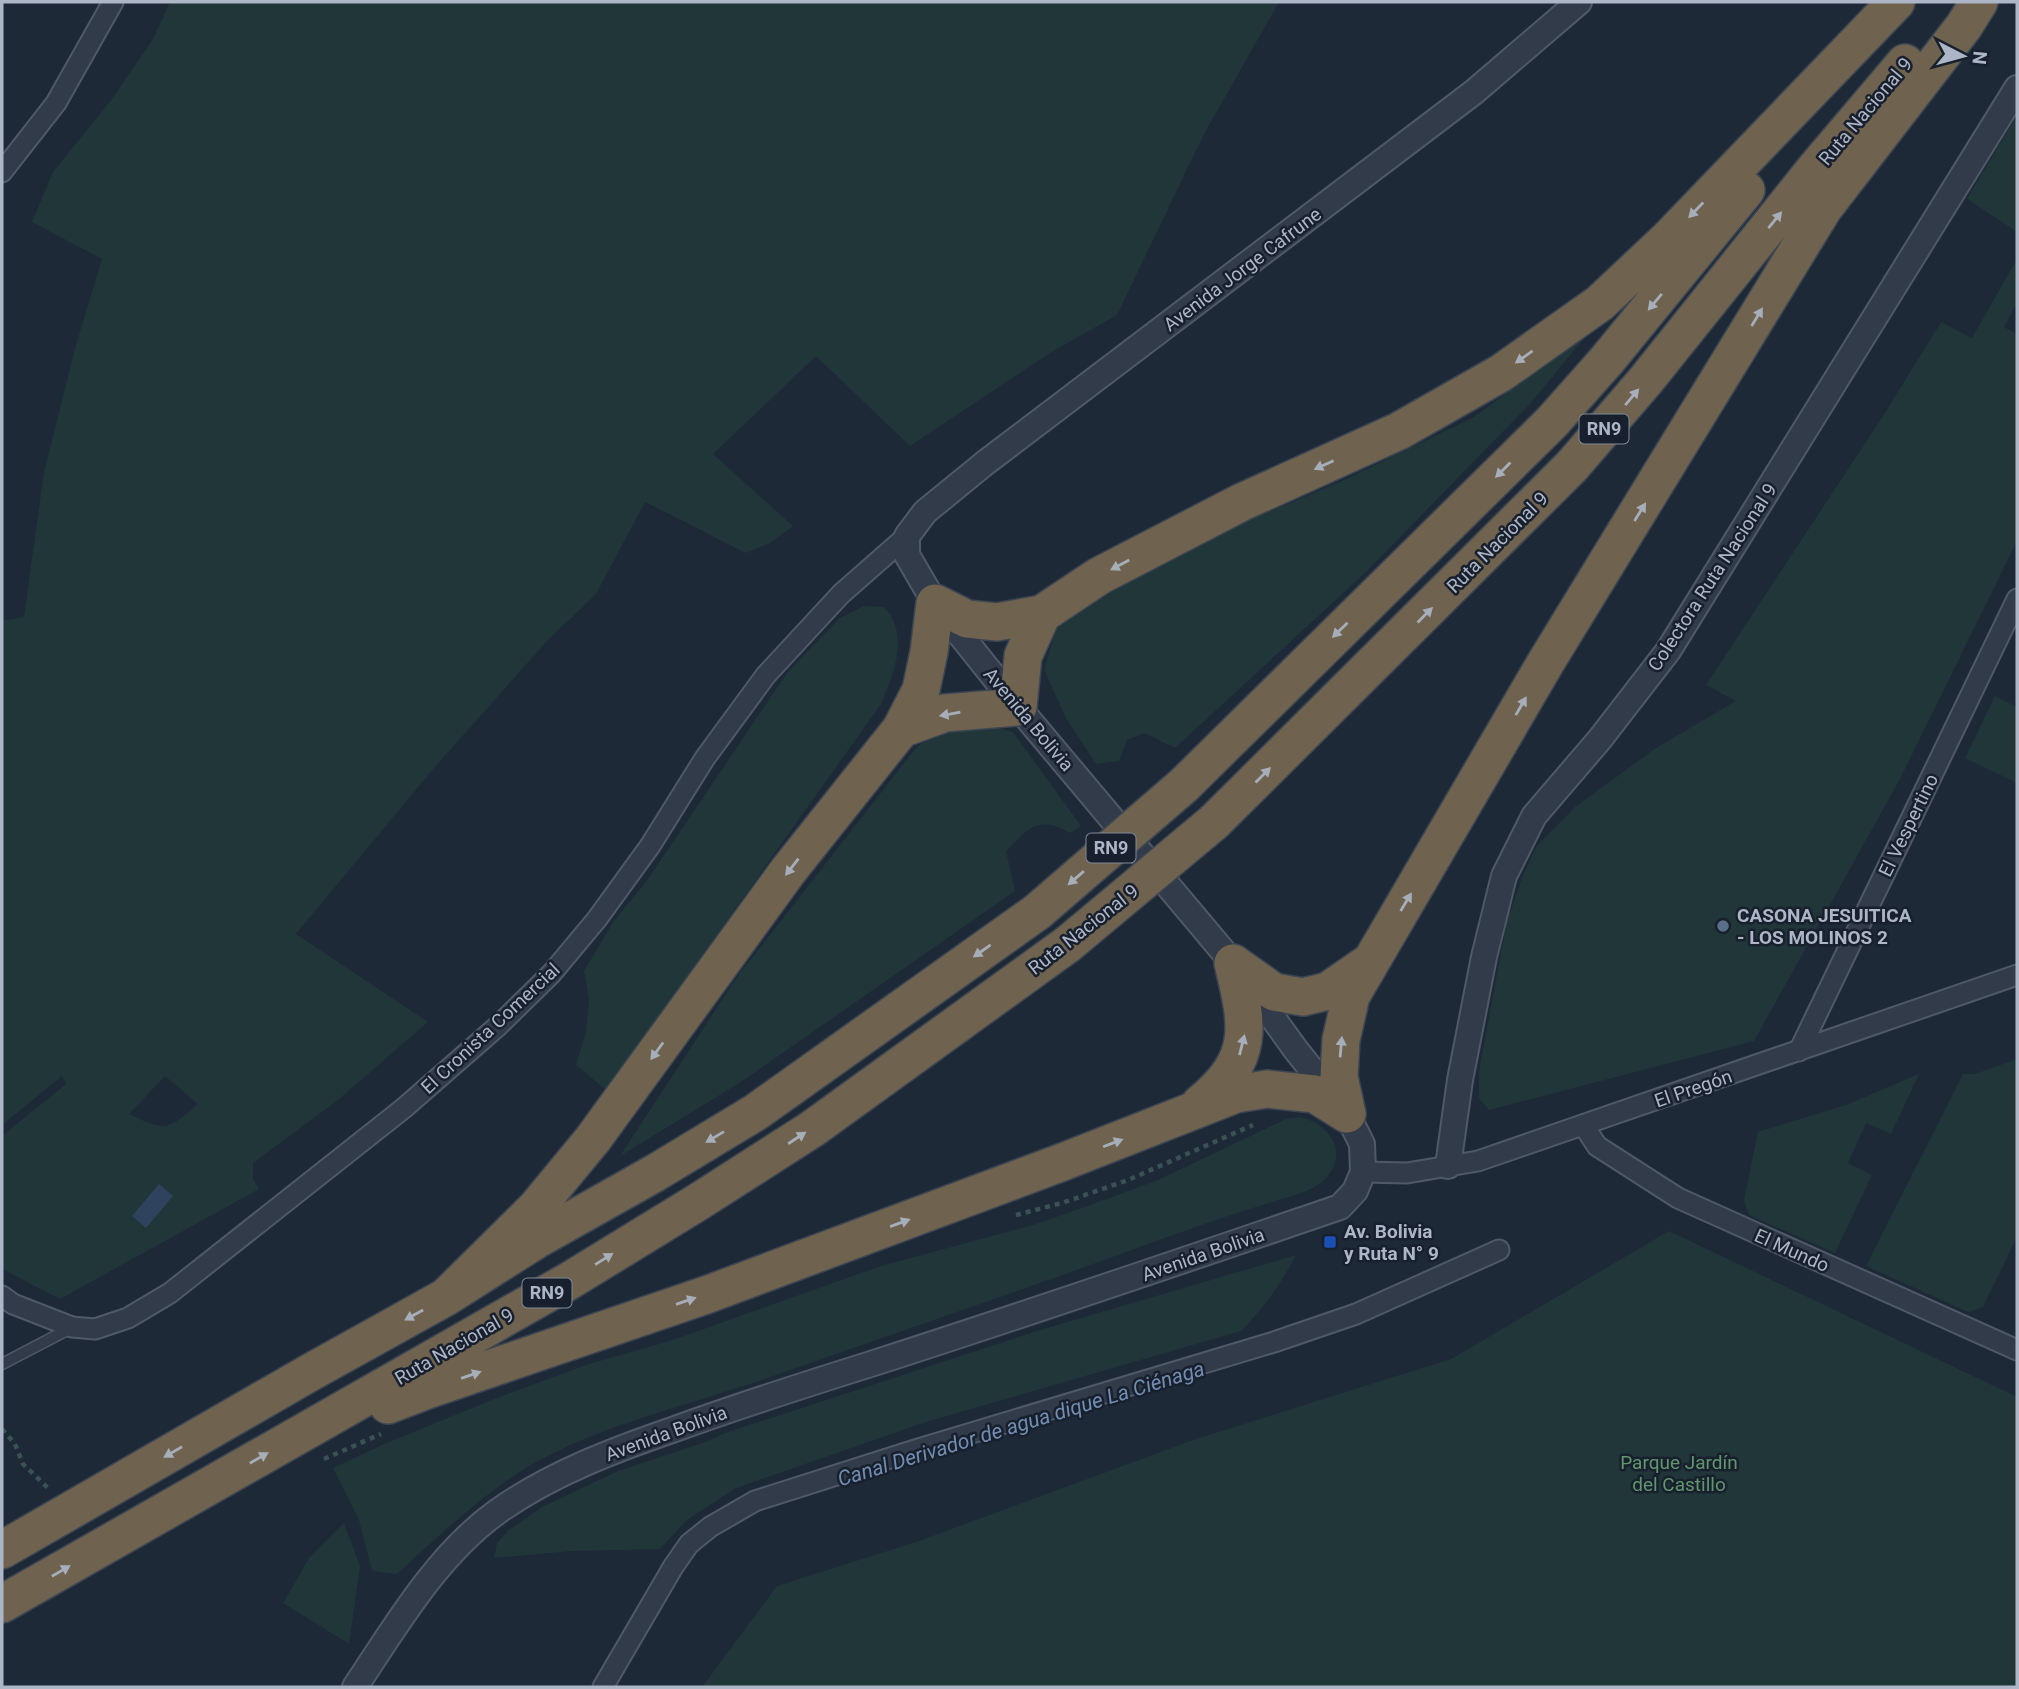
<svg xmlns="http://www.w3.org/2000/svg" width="2019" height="1689" font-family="Roboto,sans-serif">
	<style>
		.green { fill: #203639; fill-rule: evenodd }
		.water { fill: #2f435f }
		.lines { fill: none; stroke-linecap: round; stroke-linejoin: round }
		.service-casing { stroke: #4f5967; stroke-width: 13 }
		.minor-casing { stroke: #4f5967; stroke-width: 23 }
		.tertiary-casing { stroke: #4f5967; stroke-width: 28 }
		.motorway-casing { stroke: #3c4653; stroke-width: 40 }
		.path { stroke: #3b5254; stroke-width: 4.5; stroke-dasharray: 5 5; stroke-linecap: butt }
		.service { stroke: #323b49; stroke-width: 10 }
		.minor { stroke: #323b49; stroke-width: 19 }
		.tertiary { stroke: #323b49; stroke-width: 24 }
		.motorway { stroke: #6f624e; stroke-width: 37 }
		.motorway-bridge-casing { stroke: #3c4653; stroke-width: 40; stroke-linecap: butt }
		.motorway-bridge { stroke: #6f624e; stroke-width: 37 }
		.oneway { fill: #a6aeba }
		.service-dot { fill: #5c6f8a; stroke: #18202d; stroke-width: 2.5 }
		.transit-dot { fill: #1a4fb4; stroke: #18202d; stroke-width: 2.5 }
		.labels { text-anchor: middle; stroke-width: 5; stroke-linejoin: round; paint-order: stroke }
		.shield { fill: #18202d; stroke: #808998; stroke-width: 2 }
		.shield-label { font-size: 18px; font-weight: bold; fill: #acb6c6 }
		.street-label { font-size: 19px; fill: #acb6c6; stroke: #18202d }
		.poi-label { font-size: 19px; font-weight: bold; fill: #acb6c6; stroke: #18202d; text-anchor: start }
		.park-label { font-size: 19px; fill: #62976e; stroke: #18202d }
		.water-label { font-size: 21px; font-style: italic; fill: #728db1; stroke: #18202d }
	</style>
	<rect width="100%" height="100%" fill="#1e2938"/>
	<path class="green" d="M 170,2 L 1279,2 L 1204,134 L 1117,315 L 1050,353 L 910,446 L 816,356 L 713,454 L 793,526 L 770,543 L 746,553 L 645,502 L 596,594 L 548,640 L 433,769 L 296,934 L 428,1022 L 338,1100 L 253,1163 L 253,1179 L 259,1189 L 60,1299 L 2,1269 L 2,1136 L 66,1084 L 62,1076 L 2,1125 L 2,621 L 24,617 L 44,472 L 75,348 L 102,259 L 32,222 L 53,172 L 112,99 L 153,39 ZM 165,1076 L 198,1104 C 168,1130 166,1132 129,1114 Z
		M 2017,115 L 2017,232 L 1967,199 Z
		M 2017,259 L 2017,303 L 2004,327 L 2017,334 L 2017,541 L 1900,779 L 1754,1041 L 1489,1110 L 1479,1098 L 1479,1071 L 1507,921 L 1523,875 L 1537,846 L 1575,807 L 1656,748 L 1736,701 L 1706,685 L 1883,416 L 1941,322 L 1972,338 Z
		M 1590,331 L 1530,404 L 1365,573 L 1175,748 L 1145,733 L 1127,740 L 1119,761 L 1096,764 L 1066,718 L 1044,670 L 1056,629 L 1167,555 L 1342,481 L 1474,417 Z
		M 864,606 L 884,607 C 910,634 894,674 881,704 L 606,1090 L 576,1065 L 586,1031 L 589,1000 L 584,971 L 613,922 L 646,882 L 787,673 L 840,618 Z
		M 1995,696 L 2017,707 L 2017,783 L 1965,758 Z
		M 991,726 L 1013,732 L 1081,826 L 1070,833 C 1038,815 1029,828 1006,851 L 1015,891 L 741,1082 L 620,1156 L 737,977 L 911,754 L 931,733 L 951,728 Z
		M 2017,1059 L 2017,1237 L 1983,1307 L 1968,1312 L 1866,1266 L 1963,1074 L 1975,1074 Z
		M 1919,1074 L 1891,1134 L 1866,1123 L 1848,1163 L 1872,1175 L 1835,1253 L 1749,1215 L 1744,1200 L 1758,1132 L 1846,1105 Z
		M 1299,1117 C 1328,1122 1349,1151 1327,1177 C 1314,1192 1290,1196 1272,1202 C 1199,1224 1128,1252 1057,1277 C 964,1310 872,1341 779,1374 C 699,1403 615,1420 540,1460 C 488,1488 440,1535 397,1574 L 372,1571 L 359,1520 L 333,1468 L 382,1445 L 494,1399 L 589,1364 L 673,1340 L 881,1266 L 1033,1225 L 1085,1207 L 1158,1180 L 1286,1119 Z
		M 1669,1231 L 2017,1397 L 2017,1687 L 702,1687 L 777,1586 L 919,1541 L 1196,1439 L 1451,1359 Z
		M 1296,1255 C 1281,1284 1264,1308 1241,1331 L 926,1422 L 736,1488 L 687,1520 L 660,1549 L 572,1551 L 494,1558 L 497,1543 L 509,1530 L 542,1507 L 618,1471 L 708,1441 L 725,1433 L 1037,1331 Z
		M 344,1523 L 360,1566 L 349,1644 L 283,1603 L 309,1558 Z"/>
	<path class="water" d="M 159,1184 L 173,1196 L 146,1228 L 132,1216 Z"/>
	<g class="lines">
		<g class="service-casing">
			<path id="service" d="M 2,1364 L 71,1328"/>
		</g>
		<g class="minor-casing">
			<path id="minor" d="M 2,172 L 56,103 L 113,2
				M 1799,1051 L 2017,599
				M 1584,1126 L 1597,1146 L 1678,1198 L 2017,1350
				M 1363,1172 L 1407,1173 L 1478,1161 L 2017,975
				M 2,1296 L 13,1304 L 72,1327 L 95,1329 L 128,1318 L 170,1293 L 404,1108 L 499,1025 L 552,973 L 597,919 L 650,846 L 705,758 L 766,675 L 841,594 L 907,536
				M 603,1687 L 673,1567 L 689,1544 L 710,1527 L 755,1501 L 915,1450 L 1274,1342 L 1356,1314 L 1499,1250"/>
		</g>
		<g class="tertiary-casing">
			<path id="tertiary" d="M 1448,1166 L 1460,1080 L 1484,957 L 1504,876 L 1534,816 L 1600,739 L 1668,651 L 2017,88
				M 355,1687 C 395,1627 437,1555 497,1512 C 550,1474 614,1450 675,1429 C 741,1405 807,1384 874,1363 C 1030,1313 1185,1260 1340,1207 L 1355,1191 L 1363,1172 L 1362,1144 L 1347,1114 L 1296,1050 L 1233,963 L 1018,707 L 935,603 L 907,555 L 907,536 L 925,512 L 985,463 L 1474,92 L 1579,2"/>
		</g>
		<g class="motorway-casing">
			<path id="motorway" d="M 901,729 L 921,690 L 929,652 L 935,603 L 967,619 L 997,622 L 1042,614
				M 1184,785 L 1552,422 L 1607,360 L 1746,190
				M 1214,822 L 1572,466 L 1646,380 L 1815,169 L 1905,63
				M 1233,963 L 1274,992 L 1303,997 L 1328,991 L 1367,964
				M 1200,1104 C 1256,1058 1248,1026 1233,963
				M 1347,1114 L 1339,1077 L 1341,1040 L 1351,996 L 1546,662 L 1823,209 L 1964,26 L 1979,2
				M 446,1297 L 536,1208 L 593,1139 L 788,871 L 901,729 L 945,713 L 1018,707 L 1023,656 L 1042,614 L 1099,576 L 1242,502 L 1399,431 L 1501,373 L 1600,303 L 1668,239 L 1896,2
				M 388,1405 L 430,1389 L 706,1295 L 1060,1163 L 1236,1094 L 1267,1089 L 1315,1094 L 1347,1114
				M 2,1550 L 311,1372 L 446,1297 L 536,1240 L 655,1173 L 756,1112 L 1037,912
				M 2,1604 L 569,1281 L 698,1202 L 812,1129 L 1068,944"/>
		</g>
		<path class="path" d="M 1016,1215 L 1062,1203 L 1128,1180 L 1253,1125
			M 2,1429 L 15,1444 L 23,1464 L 48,1488
			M 324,1459 L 381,1434"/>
		<use href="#service" class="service"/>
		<use href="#minor" class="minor"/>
		<use href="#tertiary" class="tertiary"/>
		<use href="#motorway" class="motorway"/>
		<g class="motorway-bridge-casing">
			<path id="motorway-bridge" d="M 1037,912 L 1184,785
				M 1068,944 L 1214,822"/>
		</g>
		<use href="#motorway-bridge" class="motorway-bridge"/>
	</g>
	<defs><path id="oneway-solid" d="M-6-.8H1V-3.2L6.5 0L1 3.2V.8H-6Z" transform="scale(1.75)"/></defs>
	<g class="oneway">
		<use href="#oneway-solid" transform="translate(1696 210) rotate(134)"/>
		<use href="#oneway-solid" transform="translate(1775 220) rotate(-51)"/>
		<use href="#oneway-solid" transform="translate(1655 302) rotate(130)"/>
		<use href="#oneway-solid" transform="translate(1757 317) rotate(-59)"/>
		<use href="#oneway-solid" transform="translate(1524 357) rotate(145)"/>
		<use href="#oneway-solid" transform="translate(1632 397) rotate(-50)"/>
		<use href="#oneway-solid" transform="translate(1324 465) rotate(156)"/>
		<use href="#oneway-solid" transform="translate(1503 470) rotate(135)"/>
		<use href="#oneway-solid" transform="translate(1640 512) rotate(-58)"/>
		<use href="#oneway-solid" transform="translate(1120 565) rotate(152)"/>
		<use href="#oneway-solid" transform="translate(1425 615) rotate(-45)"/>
		<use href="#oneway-solid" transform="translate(1340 630) rotate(136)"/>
		<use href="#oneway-solid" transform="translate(1521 706) rotate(-60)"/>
		<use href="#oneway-solid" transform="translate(950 714) rotate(170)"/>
		<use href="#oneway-solid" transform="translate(1263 775) rotate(-45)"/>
		<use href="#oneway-solid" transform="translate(792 867) rotate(128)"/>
		<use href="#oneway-solid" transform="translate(1076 878) rotate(139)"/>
		<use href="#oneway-solid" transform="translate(1406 902) rotate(-59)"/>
		<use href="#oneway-solid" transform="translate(982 951) rotate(145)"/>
		<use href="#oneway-solid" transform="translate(1242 1045) rotate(-76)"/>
		<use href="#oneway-solid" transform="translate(1341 1047) rotate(-85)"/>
		<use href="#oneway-solid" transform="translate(657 1051) rotate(126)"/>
		<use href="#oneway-solid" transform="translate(715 1137) rotate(149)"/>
		<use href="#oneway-solid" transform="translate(797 1138) rotate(-33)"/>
		<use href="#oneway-solid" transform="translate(1113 1143) rotate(-21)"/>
		<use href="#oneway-solid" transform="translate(900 1223) rotate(-20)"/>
		<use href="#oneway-solid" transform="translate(604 1259) rotate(-32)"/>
		<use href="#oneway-solid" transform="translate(686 1301) rotate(-19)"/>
		<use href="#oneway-solid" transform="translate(414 1315) rotate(151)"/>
		<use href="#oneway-solid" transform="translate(471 1375) rotate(-19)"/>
		<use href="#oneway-solid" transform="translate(173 1452) rotate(150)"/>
		<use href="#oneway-solid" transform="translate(259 1458) rotate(-30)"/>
		<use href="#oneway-solid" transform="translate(61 1571) rotate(-30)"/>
	</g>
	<circle class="service-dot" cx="1723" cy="926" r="7"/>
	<rect class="transit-dot" x="1323" y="1235" width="14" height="14" rx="3.5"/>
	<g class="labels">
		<g class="shield">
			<rect x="1579.5" y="414.5" width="49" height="29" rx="5"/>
			<rect x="1086.5" y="833.5" width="49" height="29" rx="5"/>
			<rect x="522.5" y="1278.5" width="49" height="29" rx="5"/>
		</g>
		<g class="shield-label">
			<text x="1604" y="435">RN9</text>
			<text x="1111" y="854">RN9</text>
			<text x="547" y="1299">RN9</text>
		</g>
		<g class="street-label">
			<text transform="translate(1865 111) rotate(-50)" y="7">Ruta Nacional 9</text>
			<text transform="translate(1242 269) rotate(-37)" y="7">Avenida Jorge Cafrune</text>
			<text transform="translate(1497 542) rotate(-45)" y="7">Ruta Nacional 9</text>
			<text transform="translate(1712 577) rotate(-57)" y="7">Colectora Ruta Nacional 9</text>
			<text transform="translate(1029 719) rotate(50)" y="7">Avenida Bolivia</text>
			<text transform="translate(1908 825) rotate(-64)" y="7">El Vespertino</text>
			<text transform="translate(1083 929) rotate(-38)" y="7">Ruta Nacional 9</text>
			<text transform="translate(490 1028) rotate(-43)" y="7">El Cronista Comercial</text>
			<text transform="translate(1693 1088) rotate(-19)" y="7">El Pregón</text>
			<text transform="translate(1792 1250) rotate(24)" y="7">El Mundo</text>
			<text transform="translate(1203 1254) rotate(-19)" y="7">Avenida Bolivia</text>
			<text transform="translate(454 1346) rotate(-30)" y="7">Ruta Nacional 9</text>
			<text transform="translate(666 1433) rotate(-20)" y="7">Avenida Bolivia</text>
		</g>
		<g class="poi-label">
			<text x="1737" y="922">CASONA JESUITICA<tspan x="1737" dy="22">- LOS MOLINOS 2</tspan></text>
			<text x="1344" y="1238">Av. Bolivia<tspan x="1344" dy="22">y Ruta N° 9</tspan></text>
		</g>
		<g class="park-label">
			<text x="1679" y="1469">Parque Jardín<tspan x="1679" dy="22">del Castillo</tspan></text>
		</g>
		<g class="water-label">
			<text transform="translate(1021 1424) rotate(-17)" y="7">Canal Derivador de agua dique La Ciénaga</text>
		</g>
	</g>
	<rect width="2019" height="1689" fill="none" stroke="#acb6c6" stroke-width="7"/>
	<g transform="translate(1963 56) rotate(96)" stroke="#18202d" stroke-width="5" paint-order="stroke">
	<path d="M0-5L12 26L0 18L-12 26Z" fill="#acb6c6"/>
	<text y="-10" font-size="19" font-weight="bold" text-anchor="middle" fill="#acb6c6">N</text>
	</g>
</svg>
